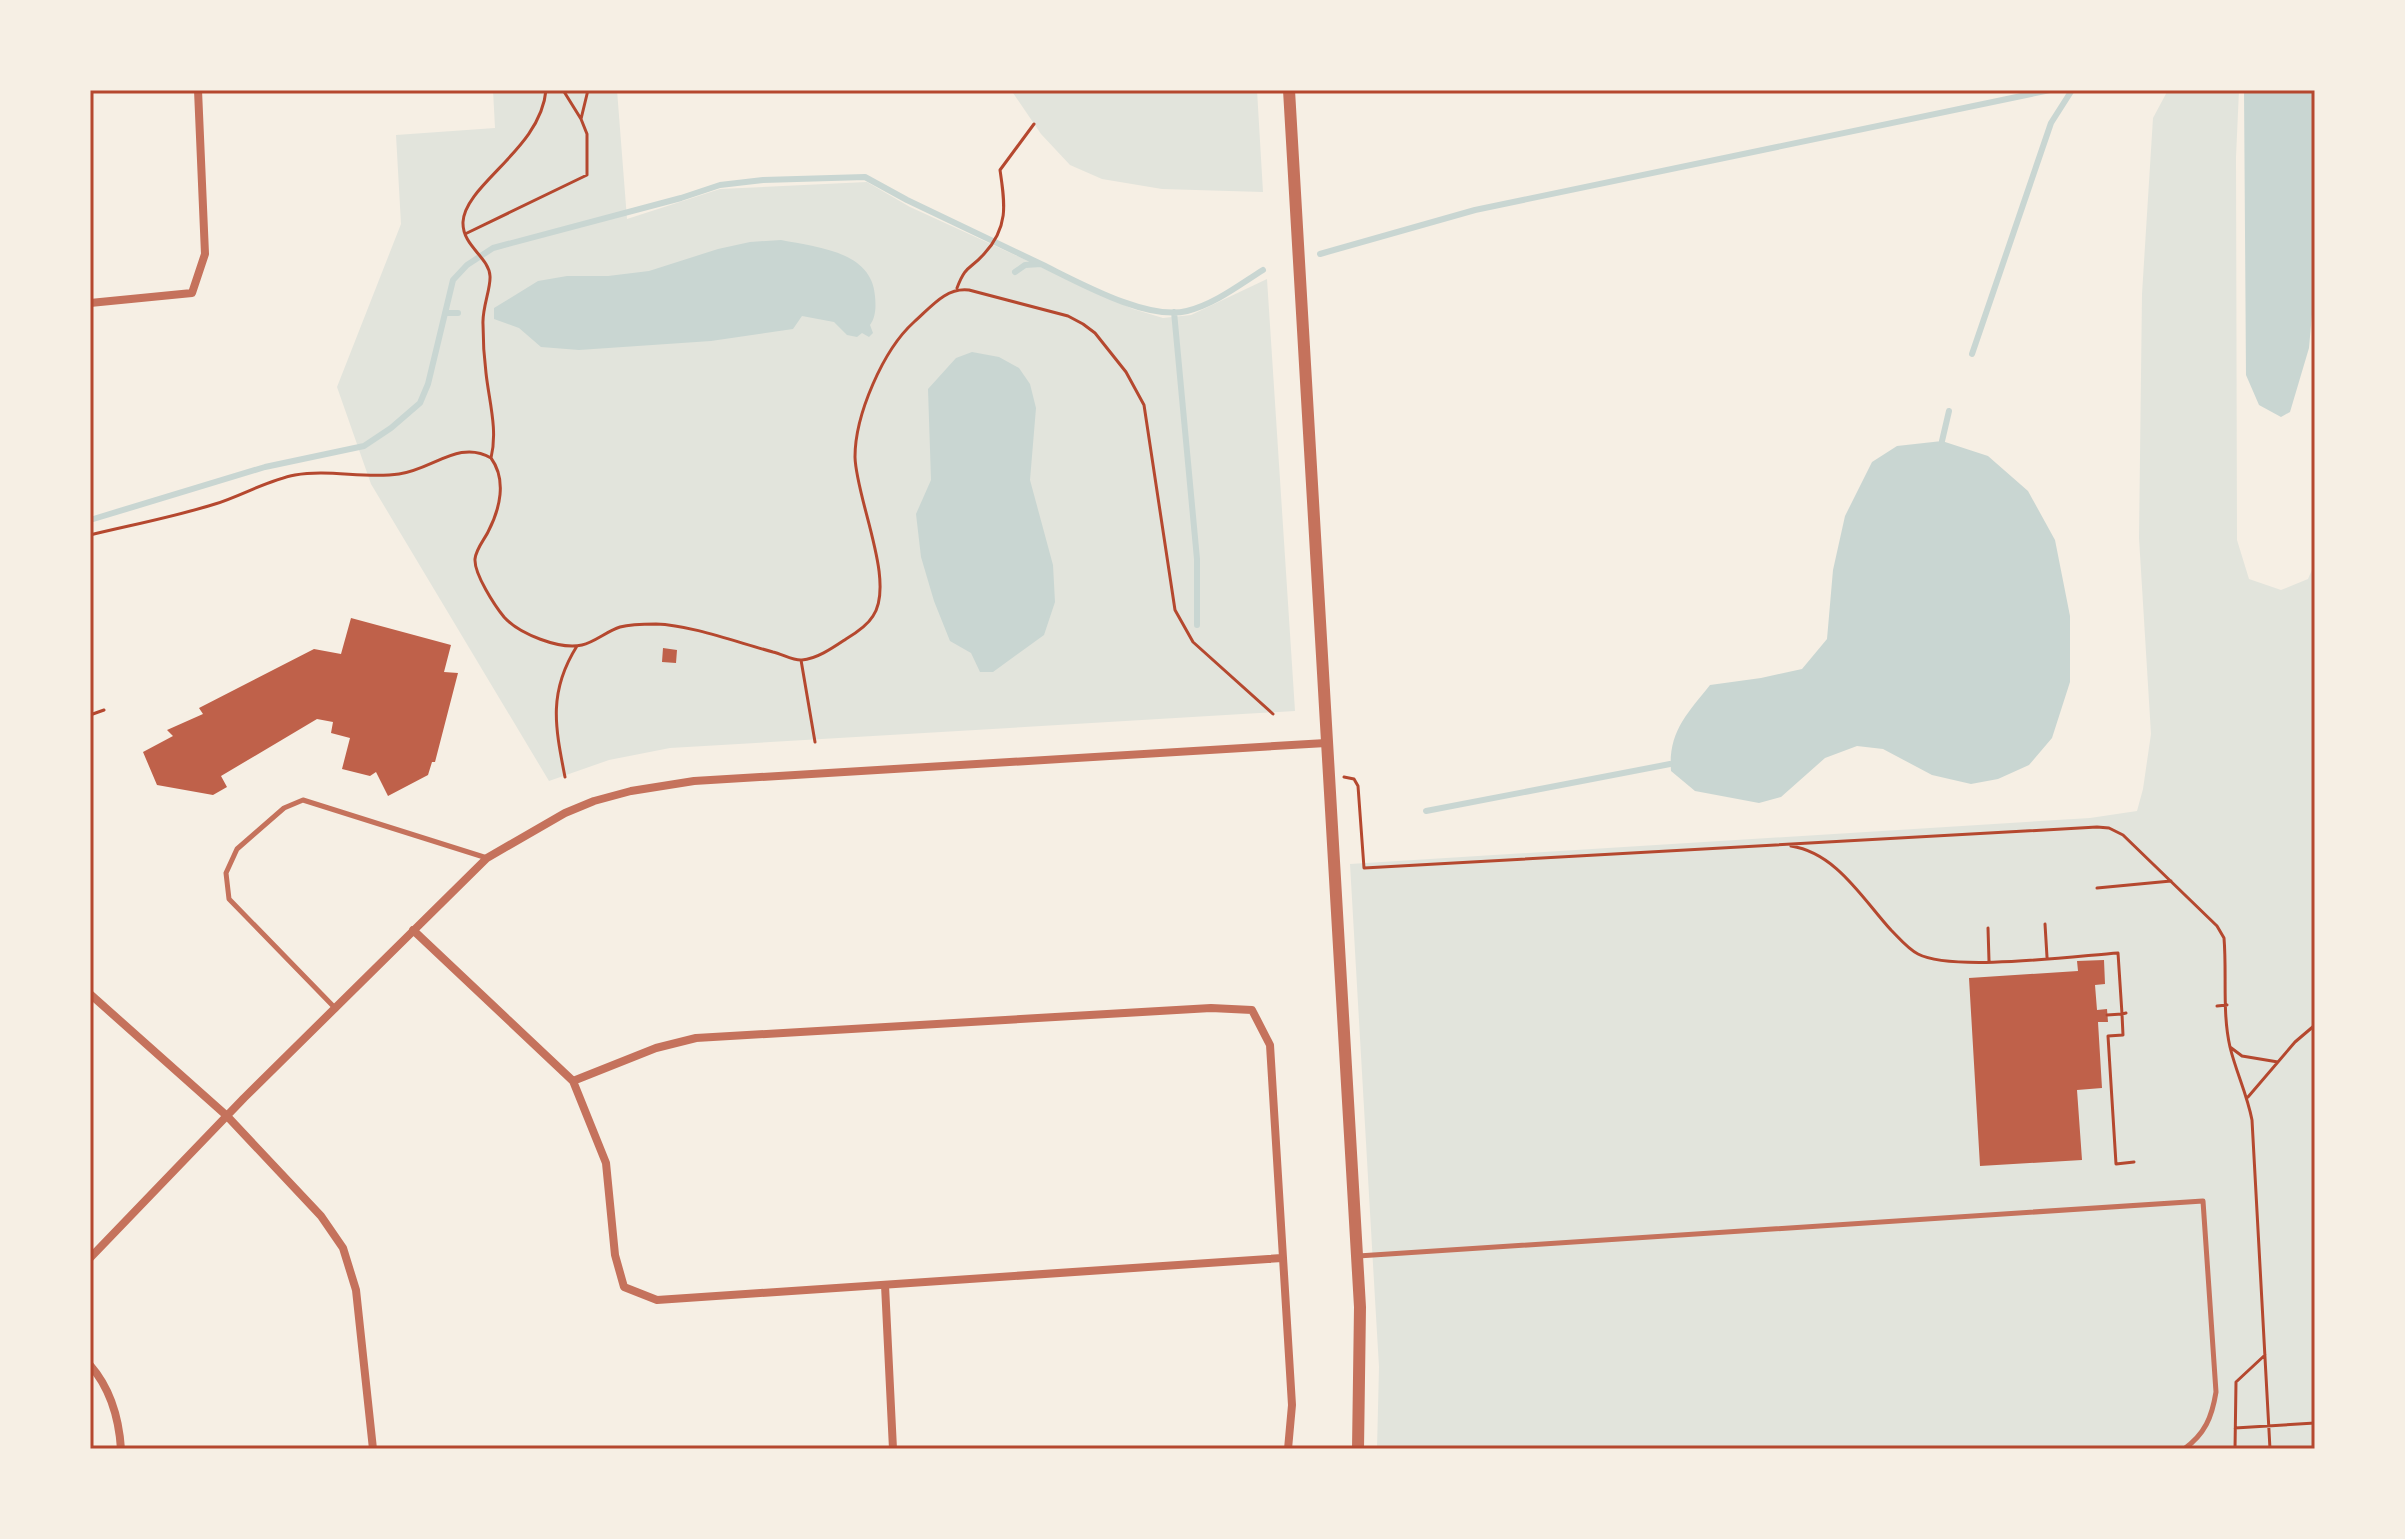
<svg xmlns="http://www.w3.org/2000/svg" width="2405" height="1539" font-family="'Roboto Condensed',sans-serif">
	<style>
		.green { fill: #e2e4dc }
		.water { fill: #c9d6d2 }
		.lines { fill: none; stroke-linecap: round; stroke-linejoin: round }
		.stream { stroke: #c9d6d2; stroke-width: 6 }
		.building { fill: #bf614a }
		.path { stroke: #b5482f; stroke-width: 3 }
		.service { stroke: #c5725c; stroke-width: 5 }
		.minor { stroke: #c5725c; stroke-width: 8 }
		.tertiary { stroke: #c5725c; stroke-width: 12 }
		.neatline { fill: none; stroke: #b5482f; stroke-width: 3 }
	</style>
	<rect width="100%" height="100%" fill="#f6efe4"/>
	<path class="green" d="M 493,90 L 617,90 L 627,219 L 720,189 L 867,182 L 910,207 L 1133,309 L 1163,318 L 1191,315 L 1267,279 L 1295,711 L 670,748 L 609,760 L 549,781 L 371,484 L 337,387 L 401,224 L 396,135 L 495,128 Z
		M 1011,90 L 1257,90 L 1263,192 L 1162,189 L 1102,179 L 1070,165 L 1041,134 Z
		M 2168,90 L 2239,90 L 2236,157 L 2237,540 L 2249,579 L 2281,590 L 2308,579 L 2315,563 L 2315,1449 L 1377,1449 L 1379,1367 L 1375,1299 L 1350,864 L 2090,818 L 2137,811 L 2143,789 L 2151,734 L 2139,538 L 2142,294 L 2153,118 Z"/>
	<path class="water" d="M 2244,90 L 2315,90 L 2315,280 L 2309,348 L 2290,412 L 2281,417 L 2259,405 L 2246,375 Z
		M 781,240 C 816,247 872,251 875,296 C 876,306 876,317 870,325 L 873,333 L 869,337 L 862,333 L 857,337 L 847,335 L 834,322 L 802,316 L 793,329 L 711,341 L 579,350 L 541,347 L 519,328 L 494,319 L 494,308 L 538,281 L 567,276 L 608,276 L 649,271 L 718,249 L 750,242 Z
		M 972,352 L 999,357 L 1019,368 L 1030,384 L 1036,408 L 1030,480 L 1053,565 L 1055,602 L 1044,635 L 993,672 L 980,672 L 971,653 L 950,641 L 934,601 L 921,557 L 916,514 L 931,480 L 928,389 L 956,358 Z
		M 1942,441 L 1988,456 L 2028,491 L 2055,540 L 2070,616 L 2070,682 L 2052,738 L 2029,765 L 1998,779 L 1971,784 L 1932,775 L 1883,749 L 1857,746 L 1825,758 L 1781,797 L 1759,803 L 1695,791 L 1671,771 C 1668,732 1687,714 1710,685 L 1761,678 L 1802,669 L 1827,639 L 1833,570 L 1845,516 L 1872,462 L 1897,446 Z"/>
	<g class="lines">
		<path class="stream" d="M 1320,254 L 1475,210 L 2050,90
			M 1015,272 L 1025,265 L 1041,264 C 1078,282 1147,321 1187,311 C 1215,304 1239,285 1263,270
			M 1174,312 L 1197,559 L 1197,625
			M 445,313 L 458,313
			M 1972,354 L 2051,123 L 2072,90
			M 1942,441 L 1949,411
			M 90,520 L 265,467 L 364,446 L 391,428 L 420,403 L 428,384 L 453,280 L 467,265 L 493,248 L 681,198 L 720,185 L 763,180 L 865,177 L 907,200 L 1041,264
			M 1426,811 L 1670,764"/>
	</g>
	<path class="building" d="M 351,618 L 451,645 L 444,672 L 458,673 L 435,762 L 432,762 L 428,775 L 388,796 L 376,772 L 370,776 L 342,769 L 350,738 L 331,733 L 333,722 L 317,719 L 221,776 L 227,787 L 213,795 L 157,785 L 143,752 L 173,736 L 167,730 L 203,714 L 199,708 L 314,649 L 341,654 Z
		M 663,648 L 677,650 L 676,663 L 662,662 Z
		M 2104,960 L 2105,984 L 2095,985 L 2097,1010 L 2107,1009 L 2108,1022 L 2098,1022 L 2102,1088 L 2077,1090 L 2082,1160 L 1980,1166 L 1969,978 L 2078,971 L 2077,961 Z"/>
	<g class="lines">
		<path class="path" d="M 546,90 C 541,149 465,184 463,222 C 462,246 489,257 490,276 C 491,288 482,308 483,324 C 483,340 484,357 486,373 C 489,401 498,430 491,458 C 507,480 500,509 488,532 C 484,540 476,549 475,559 C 474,574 495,606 504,617 C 519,634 560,650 582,645 C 595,642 607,631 620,627 C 631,624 644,624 656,624 C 691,625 739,643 773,652 C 782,654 794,661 802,660 C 817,659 834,647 846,639 C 856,633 867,626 873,616 C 896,582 856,499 855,457 C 855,415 883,350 914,322 C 931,307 946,287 969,290 L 1068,316 L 1083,324 L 1095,333 L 1126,372 L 1144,405 L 1175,610 L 1193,642 L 1273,714
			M 563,90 L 581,119
			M 465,234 L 587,175 L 587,134 L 581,119 L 588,90
			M 957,288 C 966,264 970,270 984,254 C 1009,227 1005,204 1000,170 L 1034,124
			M 90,535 C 131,525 174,517 215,504 C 241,496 268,480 295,475 C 329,469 365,479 399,474 C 432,470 459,439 491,458
			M 801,660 L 815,742
			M 90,715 L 104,710
			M 565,777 C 555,726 548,692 577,646
			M 1344,777 L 1354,779 L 1358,786 L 1364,868 L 2097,827 L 2109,828 L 2123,835 L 2217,926 L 2224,938 C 2227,974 2222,1012 2230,1047 C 2236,1072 2247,1094 2252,1120 L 2270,1449
			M 1791,846 C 1836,853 1862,898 1891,930 C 1899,938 1908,949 1918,954 C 1952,972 2075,956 2118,953 L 2122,1014 L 2107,1015
			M 2097,888 L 2171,881
			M 2045,924 L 2047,957
			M 1988,928 L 1989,961
			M 2217,1006 L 2227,1005
			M 2126,1013 L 2122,1014 L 2123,1035 L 2108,1036 L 2116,1164 L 2134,1162
			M 2230,1047 L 2242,1056 L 2278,1062
			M 2248,1097 L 2295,1042 L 2315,1025
			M 2235,1428 L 2315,1423
			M 2235,1449 L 2236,1382 L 2265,1355"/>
		<path class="service" d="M 336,1009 L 229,899 L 226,873 L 237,849 L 284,808 L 303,800 L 487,858
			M 1358,1256 L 2203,1201 L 2216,1392 C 2212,1417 2205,1434 2184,1449"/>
		<path class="minor" d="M 90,303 L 192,293 L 205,254 L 198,90
			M 413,930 L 573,1081 L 606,1163 L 615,1255 L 624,1287 L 657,1300 L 1282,1258
			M 90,994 L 227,1116 L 321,1216 L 343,1248 L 356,1290 L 373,1449
			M 573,1081 L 656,1048 L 696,1038 L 1211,1008 L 1252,1010 L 1270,1045 L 1292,1405 L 1288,1449
			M 90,1258 L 244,1098 L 487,858 L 565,813 L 594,801 L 631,791 L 694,781 L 1326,743
			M 885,1285 L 893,1449
			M 90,1365 C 110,1388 119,1419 121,1449"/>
		<path class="tertiary" d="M 1289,90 L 1360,1307 L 1358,1449"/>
	</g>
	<rect width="2405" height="1539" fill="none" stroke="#f6efe4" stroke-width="184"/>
	<rect x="92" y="92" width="2221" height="1355" class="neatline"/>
</svg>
